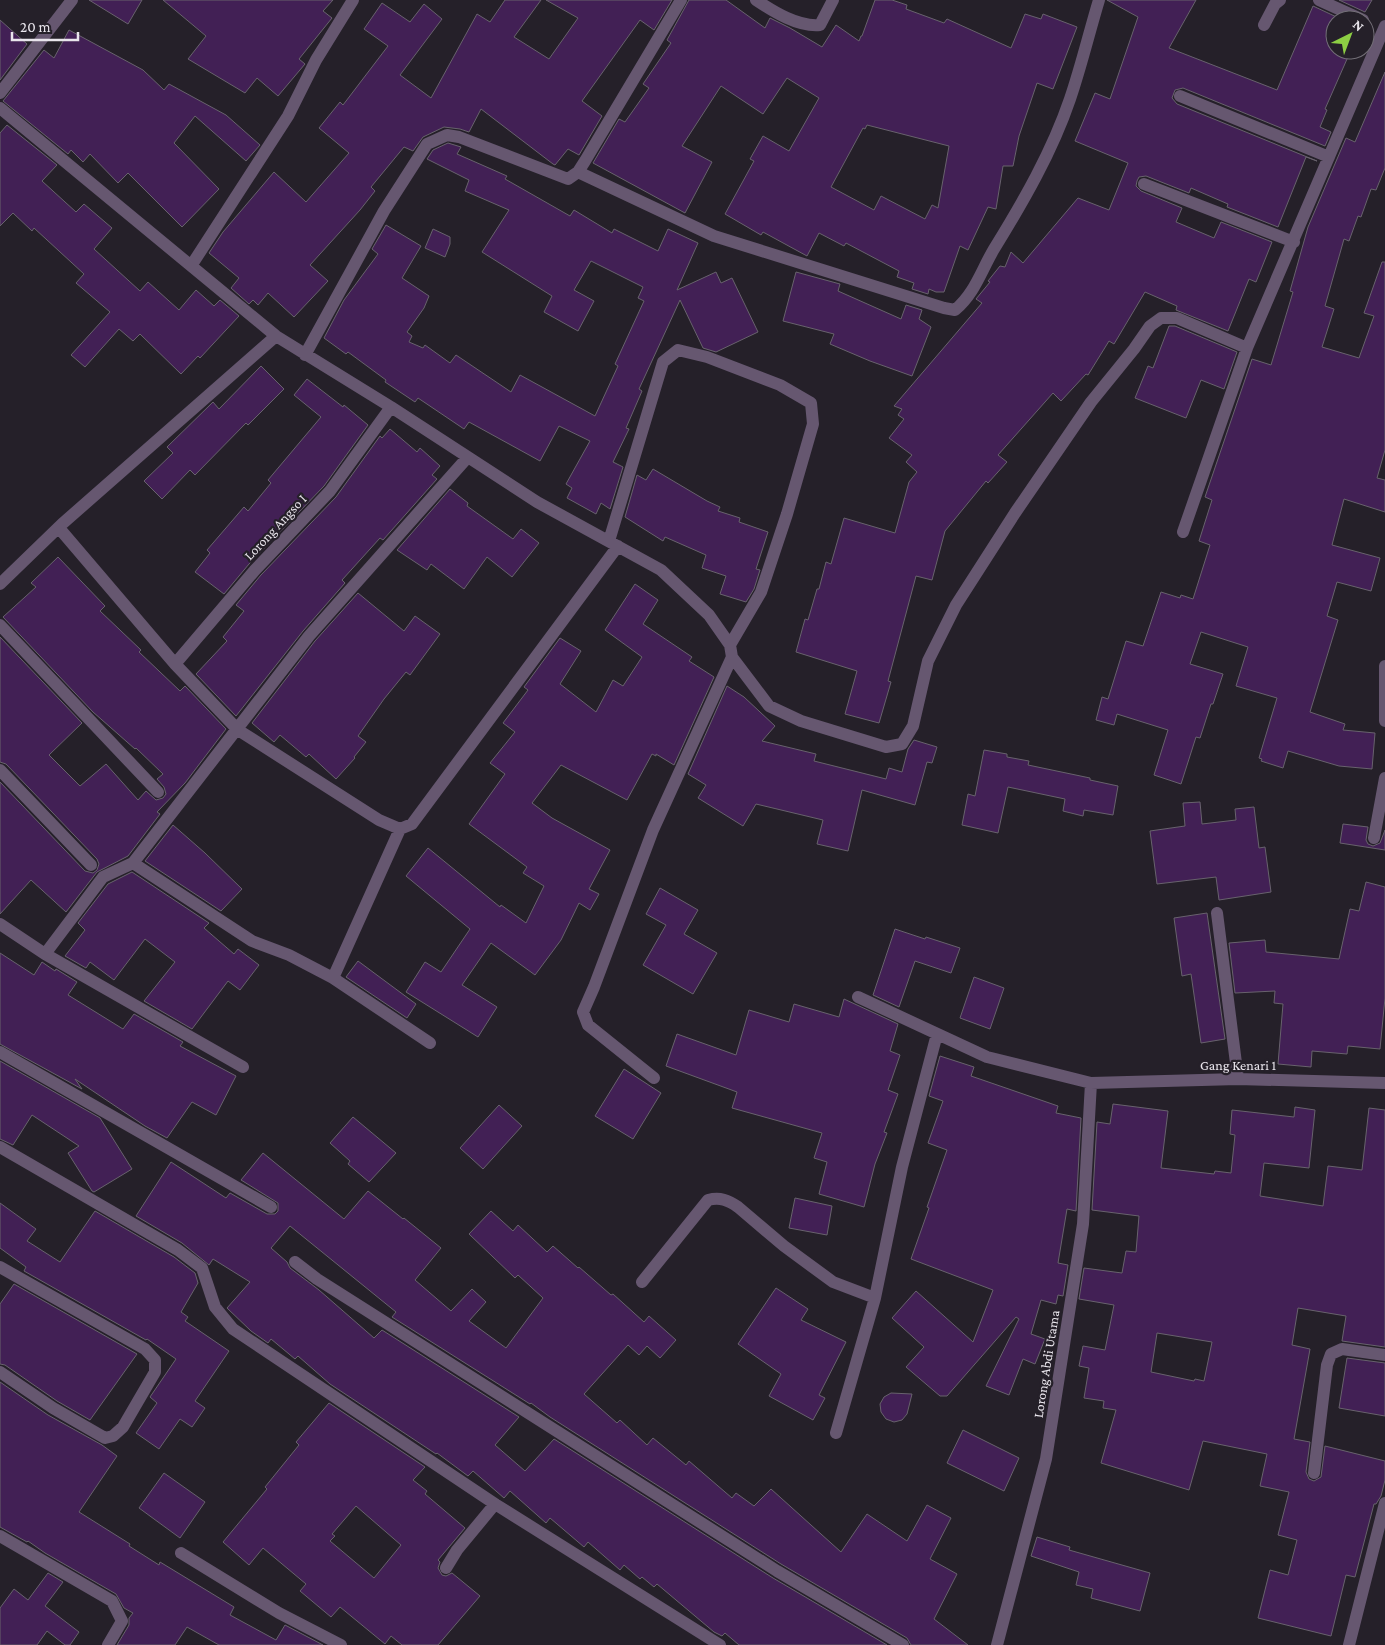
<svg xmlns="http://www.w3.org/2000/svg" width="1385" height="1645" font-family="'Crimson Pro',serif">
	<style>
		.building { fill: #422055; stroke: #68626d; fill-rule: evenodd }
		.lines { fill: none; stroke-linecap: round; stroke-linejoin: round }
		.minor { stroke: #665770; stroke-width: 12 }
		.labels { text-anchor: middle; stroke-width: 4.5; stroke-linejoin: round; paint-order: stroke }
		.street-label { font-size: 14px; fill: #e9e5ec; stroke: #252029 }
	</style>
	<rect width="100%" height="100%" fill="#252029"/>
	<path class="building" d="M 89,0 L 142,0 L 128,24 Z
		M 163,0 L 333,0 L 323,11 L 332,18 L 299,59 L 305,64 L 278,96 L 257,78 L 245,93 L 188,59 L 206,36 Z
		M 505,0 L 541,0 L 514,37 L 549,59 L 578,18 L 546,0 L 672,0 L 654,30 L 640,20 L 582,101 L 602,116 L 579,155 L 568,149 L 555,165 L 553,164 L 481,109 L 469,132 L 460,129 L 444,127 L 423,137 L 413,151 L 404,147 L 371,187 L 375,191 L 360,210 L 310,265 L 328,281 L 294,317 L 268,293 L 258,305 L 253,300 L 249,304 L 231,288 L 239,278 L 209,253 L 223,232 L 274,172 L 306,202 L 349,153 L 319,128 L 340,102 L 343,105 L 388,46 L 364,29 L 382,3 L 410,22 L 424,4 L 442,19 L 400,75 L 431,98 L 477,14 L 490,22 Z
		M 689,0 L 726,0 L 765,28 L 770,18 L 790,28 L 822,47 L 836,25 L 859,41 L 861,36 L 862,36 L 875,0 L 892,0 L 907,5 L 906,9 L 944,23 L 947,19 L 1011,48 L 1025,14 L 1041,19 L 1043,14 L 1077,27 L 1053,89 L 1037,83 L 1019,136 L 1013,166 L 1003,166 L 996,209 L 988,207 L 968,250 L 960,246 L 944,292 L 936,292 L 929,289 L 928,294 L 912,289 L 914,283 L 897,277 L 899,271 L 846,243 L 844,246 L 819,233 L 807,256 L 763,232 L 761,235 L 725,214 L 754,161 L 750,159 L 763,136 L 789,151 L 819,98 L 787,78 L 763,114 L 721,86 L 682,146 L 712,162 L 685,213 L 593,163 L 619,119 L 625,122 L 649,88 L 643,84 L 671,43 L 667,40 ZM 867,125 L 949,146 L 938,208 L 932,205 L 925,219 L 881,196 L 874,210 L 831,187 L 863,128 L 865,129 Z
		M 1107,0 L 1196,0 L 1169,48 L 1277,90 L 1313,6 L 1343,20 L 1335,20 L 1335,50 L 1351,50 L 1325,109 L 1327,110 L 1320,127 L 1331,132 L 1325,146 L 1183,88 L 1175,90 L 1172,98 L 1177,104 L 1317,161 L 1306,157 L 1278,227 L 1227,207 L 1228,204 L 1191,188 L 1189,193 L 1146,176 L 1139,177 L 1137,181 L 1136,186 L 1141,191 L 1182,208 L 1176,222 L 1214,238 L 1221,222 L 1272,242 L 1256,282 L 1249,279 L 1228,331 L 1176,310 L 1177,306 L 1145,292 L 1114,344 L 1109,341 L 1088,375 L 1086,374 L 1061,401 L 1053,393 L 998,455 L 1007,462 L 988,483 L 986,481 L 945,531 L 932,580 L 916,576 L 888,681 L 891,682 L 879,723 L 845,714 L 857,671 L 796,652 L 805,619 L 808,620 L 817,589 L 819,589 L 826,562 L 831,564 L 844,518 L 895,533 L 909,482 L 917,472 L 906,462 L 912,455 L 889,438 L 904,419 L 898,415 L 902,409 L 894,406 L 982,303 L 976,299 L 990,282 L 988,281 L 1000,266 L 1005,267 L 1011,252 L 1023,263 L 1078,198 L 1109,210 L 1128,163 L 1075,141 L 1095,93 L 1110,99 L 1138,17 Z
		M 1339,0 L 1372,0 L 1365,12 Z
		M 0,20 L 27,44 L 0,80 Z
		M 69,30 L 143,70 L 164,90 L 169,84 L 226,115 L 260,145 L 246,161 L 195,116 L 174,143 L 219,189 L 182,227 L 128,173 L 118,183 L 90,154 L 83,162 L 71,150 L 68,154 L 3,101 L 44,50 L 54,58 Z
		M 1385,72 L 1385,168 L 1376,190 L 1371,189 L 1361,217 L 1358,216 L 1349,241 L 1344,239 L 1325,306 L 1334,309 L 1322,347 L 1359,358 L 1374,316 L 1364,313 L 1382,262 L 1385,262 L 1385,450 L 1377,478 L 1385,480 L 1385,512 L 1344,499 L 1332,545 L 1380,558 L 1371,591 L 1337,582 L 1327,616 L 1338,620 L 1310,712 L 1345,724 L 1343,730 L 1375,733 L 1372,769 L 1339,766 L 1288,751 L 1283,768 L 1261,761 L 1262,759 L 1259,758 L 1277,698 L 1236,686 L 1248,647 L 1201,632 L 1190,664 L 1223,674 L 1213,704 L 1211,704 L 1200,738 L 1196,737 L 1181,784 L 1154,775 L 1168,730 L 1117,714 L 1114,725 L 1096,720 L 1102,697 L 1108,699 L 1126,641 L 1143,646 L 1161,592 L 1180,598 L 1181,595 L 1193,599 L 1210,545 L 1199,541 L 1212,500 L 1205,497 L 1252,359 L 1271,365 L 1293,292 L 1290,291 L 1308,227 L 1346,138 L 1355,142 Z
		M 7,125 L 57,165 L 42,181 L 76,212 L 84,204 L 112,228 L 94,249 L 140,291 L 148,282 L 179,310 L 196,290 L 214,306 L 220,300 L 239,316 L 200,358 L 198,356 L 181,374 L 140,334 L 133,341 L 119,329 L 85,367 L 71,355 L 110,312 L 76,283 L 84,274 L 34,228 L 32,231 L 13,213 L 0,226 L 0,133 Z
		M 448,143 L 461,147 L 457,154 L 507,176 L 505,179 L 570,216 L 574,210 L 612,233 L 614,229 L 658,251 L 668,229 L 698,243 L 677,290 L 716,272 L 721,283 L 732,278 L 758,332 L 716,352 L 703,348 L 680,300 L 639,389 L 642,391 L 626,428 L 629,429 L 613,462 L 623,467 L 610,509 L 601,503 L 596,514 L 567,498 L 572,488 L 566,484 L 590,441 L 559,426 L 540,461 L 469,422 L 464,429 L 418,398 L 415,402 L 385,382 L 386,380 L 348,352 L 346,354 L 324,338 L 344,300 L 378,254 L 372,249 L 386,225 L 421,246 L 402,278 L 429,296 L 424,308 L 407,332 L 412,336 L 409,342 L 423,348 L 425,345 L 450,363 L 456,355 L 511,392 L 520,375 L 595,416 L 618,366 L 615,364 L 644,301 L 638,298 L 643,287 L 591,261 L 574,290 L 594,301 L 578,331 L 544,312 L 552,296 L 482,252 L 509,210 L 465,191 L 469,180 L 427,159 L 433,150 Z
		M 433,229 L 450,237 L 450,244 L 445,257 L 425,248 Z
		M 796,272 L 840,284 L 838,291 L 901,319 L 906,305 L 922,310 L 919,319 L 931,327 L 912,376 L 870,361 L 830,344 L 834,334 L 783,321 Z
		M 1169,326 L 1175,326 L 1237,352 L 1224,389 L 1201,380 L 1186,418 L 1135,398 L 1148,366 L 1153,368 Z
		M 261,366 L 284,389 L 248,425 L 246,423 L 195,475 L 190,470 L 162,499 L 144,481 L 173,453 L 167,447 L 213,402 L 219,409 Z
		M 307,379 L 343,407 L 344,405 L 368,425 L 324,486 L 249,564 L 224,594 L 195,572 L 210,553 L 207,550 L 244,507 L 248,511 L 271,483 L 268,480 L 321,417 L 294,395 Z
		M 390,429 L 417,452 L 420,448 L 440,466 L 432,475 L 437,479 L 383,540 L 380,538 L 342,580 L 345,583 L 303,631 L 236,716 L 196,674 L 227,641 L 223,637 L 244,611 L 236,605 L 261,575 L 336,497 L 380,436 L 382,438 Z
		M 653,469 L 707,501 L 720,507 L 718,511 L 740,518 L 739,522 L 768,532 L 756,569 L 760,570 L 754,589 L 746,602 L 720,594 L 726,576 L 702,568 L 706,555 L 665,537 L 663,541 L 625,517 L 637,475 L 646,480 Z
		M 450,489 L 468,503 L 467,506 L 513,539 L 521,529 L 539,543 L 512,577 L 487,557 L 464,589 L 431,564 L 427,570 L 397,550 Z
		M 58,557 L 105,606 L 100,611 L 141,650 L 139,652 L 180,691 L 185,686 L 226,729 L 185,783 L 157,812 L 160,814 L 128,856 L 97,872 L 66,912 L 31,880 L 0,914 L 0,782 L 85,871 L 93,873 L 97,870 L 99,864 L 97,859 L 6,764 L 0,762 L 0,637 L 82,723 L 49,755 L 80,786 L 106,764 L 138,800 L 146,791 L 156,800 L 163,798 L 166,794 L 164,787 L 157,779 L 163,774 L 136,748 L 135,749 L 93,712 L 3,617 L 36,587 L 31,583 Z
		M 635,584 L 658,600 L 643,624 L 692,657 L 689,661 L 714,677 L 674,765 L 656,754 L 656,756 L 652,754 L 627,800 L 561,765 L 532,803 L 552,818 L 610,850 L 589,889 L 599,894 L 590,910 L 579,903 L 561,940 L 535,975 L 491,943 L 462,985 L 497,1007 L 478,1037 L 406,992 L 425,962 L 441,972 L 470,929 L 406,876 L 428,848 L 500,907 L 501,905 L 526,923 L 544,886 L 523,873 L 527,867 L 469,824 L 505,774 L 490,763 L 515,732 L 503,723 L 528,690 L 524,687 L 560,638 L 581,651 L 560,684 L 596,712 L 613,680 L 623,686 L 642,657 L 605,630 Z
		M 358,593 L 404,631 L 415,616 L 440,634 L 410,675 L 406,672 L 384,699 L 358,736 L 366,742 L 354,757 L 355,758 L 336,779 L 309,754 L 306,757 L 280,735 L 274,742 L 252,723 L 315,641 Z
		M 727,686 L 744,697 L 775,726 L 762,741 L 816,754 L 814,761 L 886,779 L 889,768 L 902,772 L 908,749 L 914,740 L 937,747 L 932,763 L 927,762 L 915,805 L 862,790 L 848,851 L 817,844 L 823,820 L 756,804 L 743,826 L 698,798 L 706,785 L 688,774 Z
		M 984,750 L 1007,754 L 1007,757 L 1029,761 L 1028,765 L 1090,778 L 1090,780 L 1118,786 L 1113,815 L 1084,810 L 1083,816 L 1063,811 L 1065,799 L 1008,787 L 998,833 L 962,825 L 968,794 L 975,796 Z
		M 1200,802 L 1202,824 L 1236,820 L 1235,809 L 1254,807 L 1259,848 L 1265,847 L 1271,892 L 1219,900 L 1216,877 L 1157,884 L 1150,831 L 1185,826 L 1183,803 Z
		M 1343,824 L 1368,827 L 1366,840 L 1368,844 L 1373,846 L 1380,843 L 1385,830 L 1385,850 L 1340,843 Z
		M 173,825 L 205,853 L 242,889 L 221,911 L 145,861 Z
		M 132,872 L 209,923 L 204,928 L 234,954 L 238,949 L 259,965 L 240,990 L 228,981 L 192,1029 L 144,1001 L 175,962 L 145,939 L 114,980 L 90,962 L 86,968 L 65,956 L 85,930 L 78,923 L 108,884 Z
		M 1366,882 L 1385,887 L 1385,998 L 1380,1049 L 1348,1046 L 1347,1054 L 1312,1051 L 1311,1067 L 1278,1064 L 1283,1004 L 1274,1003 L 1275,991 L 1235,993 L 1229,943 L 1265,940 L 1266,952 L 1339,959 L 1350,909 L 1359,911 Z
		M 660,888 L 698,910 L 684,934 L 717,953 L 693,994 L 643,965 L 666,925 L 646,914 Z
		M 1207,913 L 1225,1039 L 1201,1043 L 1191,974 L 1182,976 L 1174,918 Z
		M 895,929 L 925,939 L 926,937 L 960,948 L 951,973 L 915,961 L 899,1007 L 873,995 Z
		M 0,953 L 34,975 L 42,962 L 55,971 L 56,969 L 77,982 L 68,995 L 123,1029 L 134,1014 L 183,1042 L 180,1046 L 236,1076 L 216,1115 L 192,1102 L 167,1138 L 145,1126 L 75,1079 L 82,1089 L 0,1044 Z
		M 358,961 L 416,1004 L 407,1018 L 346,977 Z
		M 974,977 L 1004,988 L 990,1029 L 960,1018 Z
		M 844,999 L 898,1024 L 890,1051 L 900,1055 L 888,1090 L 898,1094 L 884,1132 L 887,1133 L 875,1164 L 864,1207 L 819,1194 L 827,1162 L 814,1158 L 822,1133 L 732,1108 L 737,1092 L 666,1066 L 677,1034 L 736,1055 L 749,1010 L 789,1022 L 794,1004 L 839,1017 Z
		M 940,1056 L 974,1067 L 971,1076 L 1058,1106 L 1056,1113 L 1081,1118 L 1076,1211 L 1067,1209 L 1058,1263 L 1068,1265 L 1063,1296 L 1058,1295 L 1056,1304 L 1041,1300 L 1031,1334 L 1045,1339 L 1035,1364 L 1023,1359 L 1009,1395 L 986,1386 L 1019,1319 L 1016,1317 L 947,1396 L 940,1396 L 906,1367 L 924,1347 L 892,1318 L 916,1291 L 973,1342 L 993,1290 L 911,1259 L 929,1208 L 927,1207 L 947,1150 L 928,1143 L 943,1101 L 929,1096 Z
		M 0,1061 L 100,1118 L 132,1169 L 94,1192 L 92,1191 L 68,1153 L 79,1146 L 32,1115 L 13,1145 L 0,1139 Z
		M 624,1069 L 661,1093 L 633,1139 L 595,1116 Z
		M 1113,1104 L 1168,1111 L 1161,1168 L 1214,1174 L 1215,1171 L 1231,1173 L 1235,1135 L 1230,1134 L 1232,1110 L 1294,1117 L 1295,1107 L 1315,1110 L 1309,1168 L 1264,1163 L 1260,1196 L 1323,1206 L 1328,1166 L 1362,1170 L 1369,1108 L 1385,1110 L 1385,1347 L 1342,1341 L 1346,1316 L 1298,1308 L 1292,1345 L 1310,1349 L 1294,1439 L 1310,1442 L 1306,1472 L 1309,1479 L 1314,1481 L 1321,1477 L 1325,1446 L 1385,1461 L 1385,1480 L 1381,1496 L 1376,1504 L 1374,1504 L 1355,1577 L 1346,1575 L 1331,1636 L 1258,1618 L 1270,1570 L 1288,1575 L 1297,1540 L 1278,1535 L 1289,1492 L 1260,1486 L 1267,1454 L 1203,1441 L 1189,1490 L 1101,1463 L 1116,1410 L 1103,1408 L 1104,1401 L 1084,1398 L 1089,1368 L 1079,1366 L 1083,1346 L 1105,1350 L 1114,1305 L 1079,1299 L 1084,1268 L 1122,1273 L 1126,1251 L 1136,1252 L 1139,1216 L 1092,1210 L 1097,1122 L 1110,1124 ZM 1157,1333 L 1212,1342 L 1204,1381 L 1195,1379 L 1194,1381 L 1151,1372 Z
		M 499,1105 L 522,1126 L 483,1169 L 460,1148 Z
		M 353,1117 L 396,1153 L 369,1182 L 348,1164 L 350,1161 L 330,1143 Z
		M 263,1153 L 344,1219 L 368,1191 L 403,1219 L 404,1218 L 441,1248 L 415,1280 L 451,1311 L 472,1289 L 486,1302 L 469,1321 L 506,1348 L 543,1298 L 518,1275 L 515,1278 L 469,1234 L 491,1211 L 513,1231 L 518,1225 L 547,1252 L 553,1246 L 578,1268 L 579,1267 L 611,1295 L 613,1294 L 644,1322 L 649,1316 L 676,1340 L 660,1358 L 647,1346 L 639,1355 L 628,1345 L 584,1394 L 617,1423 L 620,1420 L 647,1445 L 653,1438 L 686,1465 L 689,1461 L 732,1498 L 736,1493 L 754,1506 L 771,1489 L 841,1552 L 867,1514 L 907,1541 L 927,1505 L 951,1518 L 930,1559 L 957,1574 L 934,1619 L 968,1645 L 911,1645 L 907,1638 L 781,1564 L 550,1417 L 531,1403 L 530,1404 L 392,1317 L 396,1312 L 290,1226 L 271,1248 L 287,1262 L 290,1268 L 319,1290 L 374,1338 L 382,1330 L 519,1417 L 495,1445 L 525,1471 L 554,1439 L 773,1578 L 887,1645 L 739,1645 L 725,1633 L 722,1636 L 714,1632 L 657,1584 L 654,1587 L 642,1577 L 640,1579 L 624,1565 L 620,1570 L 588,1542 L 584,1547 L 550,1518 L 546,1523 L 510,1491 L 504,1498 L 473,1471 L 468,1476 L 437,1453 L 436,1454 L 330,1384 L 298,1356 L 295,1359 L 271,1339 L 268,1343 L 251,1331 L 227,1308 L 250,1282 L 213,1259 L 209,1265 L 182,1243 L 136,1216 L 171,1162 L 226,1198 L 230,1193 L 267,1214 L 275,1214 L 278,1211 L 278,1203 L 241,1180 Z
		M 795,1198 L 832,1206 L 827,1235 L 789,1228 Z
		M 0,1203 L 36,1229 L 27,1241 L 60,1262 L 95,1211 L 174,1257 L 195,1273 L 198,1283 L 181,1312 L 188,1317 L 185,1321 L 229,1351 L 195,1401 L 205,1408 L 192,1427 L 180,1419 L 159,1449 L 136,1433 L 157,1403 L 150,1397 L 176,1359 L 147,1339 L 146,1340 L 24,1271 L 26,1267 L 0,1248 Z
		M 14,1284 L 137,1354 L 90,1420 L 57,1401 L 5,1365 L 0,1364 L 0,1304 Z
		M 776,1288 L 808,1309 L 801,1320 L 846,1342 L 819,1395 L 825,1398 L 813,1420 L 769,1396 L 781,1374 L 738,1344 Z
		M 1347,1358 L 1385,1363 L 1385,1416 L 1339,1408 Z
		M 0,1382 L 48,1415 L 102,1445 L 117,1456 L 79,1512 L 130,1544 L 129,1546 L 159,1565 L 160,1562 L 234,1607 L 230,1615 L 276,1640 L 285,1625 L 323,1645 L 219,1645 L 187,1627 L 175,1645 L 117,1645 L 129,1625 L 129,1618 L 133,1613 L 124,1608 L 116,1594 L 45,1553 L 28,1541 L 27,1542 L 0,1527 Z
		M 891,1393 L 912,1394 L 907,1414 L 902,1420 L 894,1422 L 886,1419 L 881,1412 L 880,1404 L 884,1397 Z
		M 329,1403 L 425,1467 L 413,1480 L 427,1491 L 425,1494 L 465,1528 L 438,1560 L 440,1562 L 438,1568 L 442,1575 L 446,1576 L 452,1573 L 480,1596 L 438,1645 L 402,1645 L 391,1636 L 385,1644 L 340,1607 L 331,1617 L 300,1591 L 306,1584 L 263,1548 L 249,1565 L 223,1542 L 267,1489 L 265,1487 L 299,1445 L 296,1442 ZM 356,1506 L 401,1545 L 374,1578 L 330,1541 L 335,1536 L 332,1534 Z
		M 963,1430 L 1019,1458 L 1004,1491 L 947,1463 Z
		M 164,1473 L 205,1502 L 180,1538 L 139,1508 Z
		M 1037,1537 L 1070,1547 L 1069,1550 L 1150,1573 L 1140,1611 L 1091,1598 L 1093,1589 L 1076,1585 L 1079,1572 L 1031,1556 Z
		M 48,1573 L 63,1582 L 45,1606 L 79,1632 L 70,1645 L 65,1645 L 47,1631 L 37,1645 L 0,1645 L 0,1608 L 14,1589 L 28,1600 Z"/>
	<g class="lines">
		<path class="minor" d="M 756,0 C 774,12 798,27 820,25 L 833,0
			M 1319,0 L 1363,20
			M 1264,25 L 1275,4 L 1280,0
			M 0,93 L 72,0
			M 1180,96 L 1329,157
			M 0,108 L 276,336 L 391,407 L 537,502 L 661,570 L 709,615 L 730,645 L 732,657 L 769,706 L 801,721 L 886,747 L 902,744 L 913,726 L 928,661 L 956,605 L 1015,513 L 1091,402 L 1134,349 L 1150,326 L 1161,318 L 1177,318 L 1247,348
			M 578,172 L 714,236 L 944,308 L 955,310 C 975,293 981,271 994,249 C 1023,202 1052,152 1070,99 C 1081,67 1089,33 1099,0
			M 1144,184 L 1294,242
			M 191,266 L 288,116 L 316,60 L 353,0
			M 305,355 L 384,211 L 427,144 L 447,135 L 459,137 L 568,179 L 578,172 L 585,161 L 681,0
			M 59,528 L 175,664 L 238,730 L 379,820 L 400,829 L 412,824 L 618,546
			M 1183,532 L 1247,348 L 1385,26
			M 609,541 L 663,362 L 678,350 L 707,357 L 780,385 L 811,403 L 813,424 L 787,514 L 761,592 L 730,645
			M 0,584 L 62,524 L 276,336
			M 0,625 L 158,792
			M 175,664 L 255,570 L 330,491 L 391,407
			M 1385,666 L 1385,721
			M 0,770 L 91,865
			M 1374,838 L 1385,778
			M 133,863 L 252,941 L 289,955 L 333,978 L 400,829
			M 1217,913 L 1238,1079
			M 0,924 L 45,954 L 243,1067
			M 45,954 L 103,877 L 133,863 L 309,636 L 467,458
			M 333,978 L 430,1043
			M 858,997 L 987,1057 L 1091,1083 L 1238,1079 L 1385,1083
			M 0,1052 L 271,1207
			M 654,1078 L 588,1025 L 583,1012 L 594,987 L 653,830 L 732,657
			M 0,1147 L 178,1250 L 202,1268 L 215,1307 L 233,1329 L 495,1504 L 720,1645
			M 295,1262 L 317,1279 L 777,1571 L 903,1645
			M 0,1267 L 145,1349 L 155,1360 L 155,1372 L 123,1427 L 113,1436 L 105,1438 L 53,1408 L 0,1372
			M 642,1282 L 708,1200 C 720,1197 728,1200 738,1207 L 784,1246 L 833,1282 L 875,1298
			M 836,1433 L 875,1298 L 902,1167 L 937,1034
			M 1314,1473 L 1327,1365 L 1331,1354 L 1342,1349 L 1385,1355
			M 0,1536 L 112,1601 L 122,1621 L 108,1645
			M 181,1553 L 279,1613 L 341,1645
			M 446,1568 L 457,1550 L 495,1504
			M 997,1645 L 1046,1459 L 1083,1224 L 1091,1083
			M 1349,1645 L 1385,1503"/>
	</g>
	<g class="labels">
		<g class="street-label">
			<text transform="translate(275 527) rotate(-47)" y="5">Lorong Angso I</text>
			<text x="1238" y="1070">Gang Kenari 1</text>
			<text transform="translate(1046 1364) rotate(-81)" y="5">Lorong Abdi Utama</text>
		</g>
	</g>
	<g transform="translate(1350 35) rotate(42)"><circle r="24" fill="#252029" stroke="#736f77"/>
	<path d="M0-4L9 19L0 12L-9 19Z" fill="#8dce44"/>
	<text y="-8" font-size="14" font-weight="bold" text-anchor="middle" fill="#e9e5ec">N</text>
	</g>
	<path d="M12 32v8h66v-8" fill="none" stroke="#e9e5ec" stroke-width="2.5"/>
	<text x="20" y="32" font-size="15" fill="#e9e5ec" stroke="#252029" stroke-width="4" paint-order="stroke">20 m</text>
</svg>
